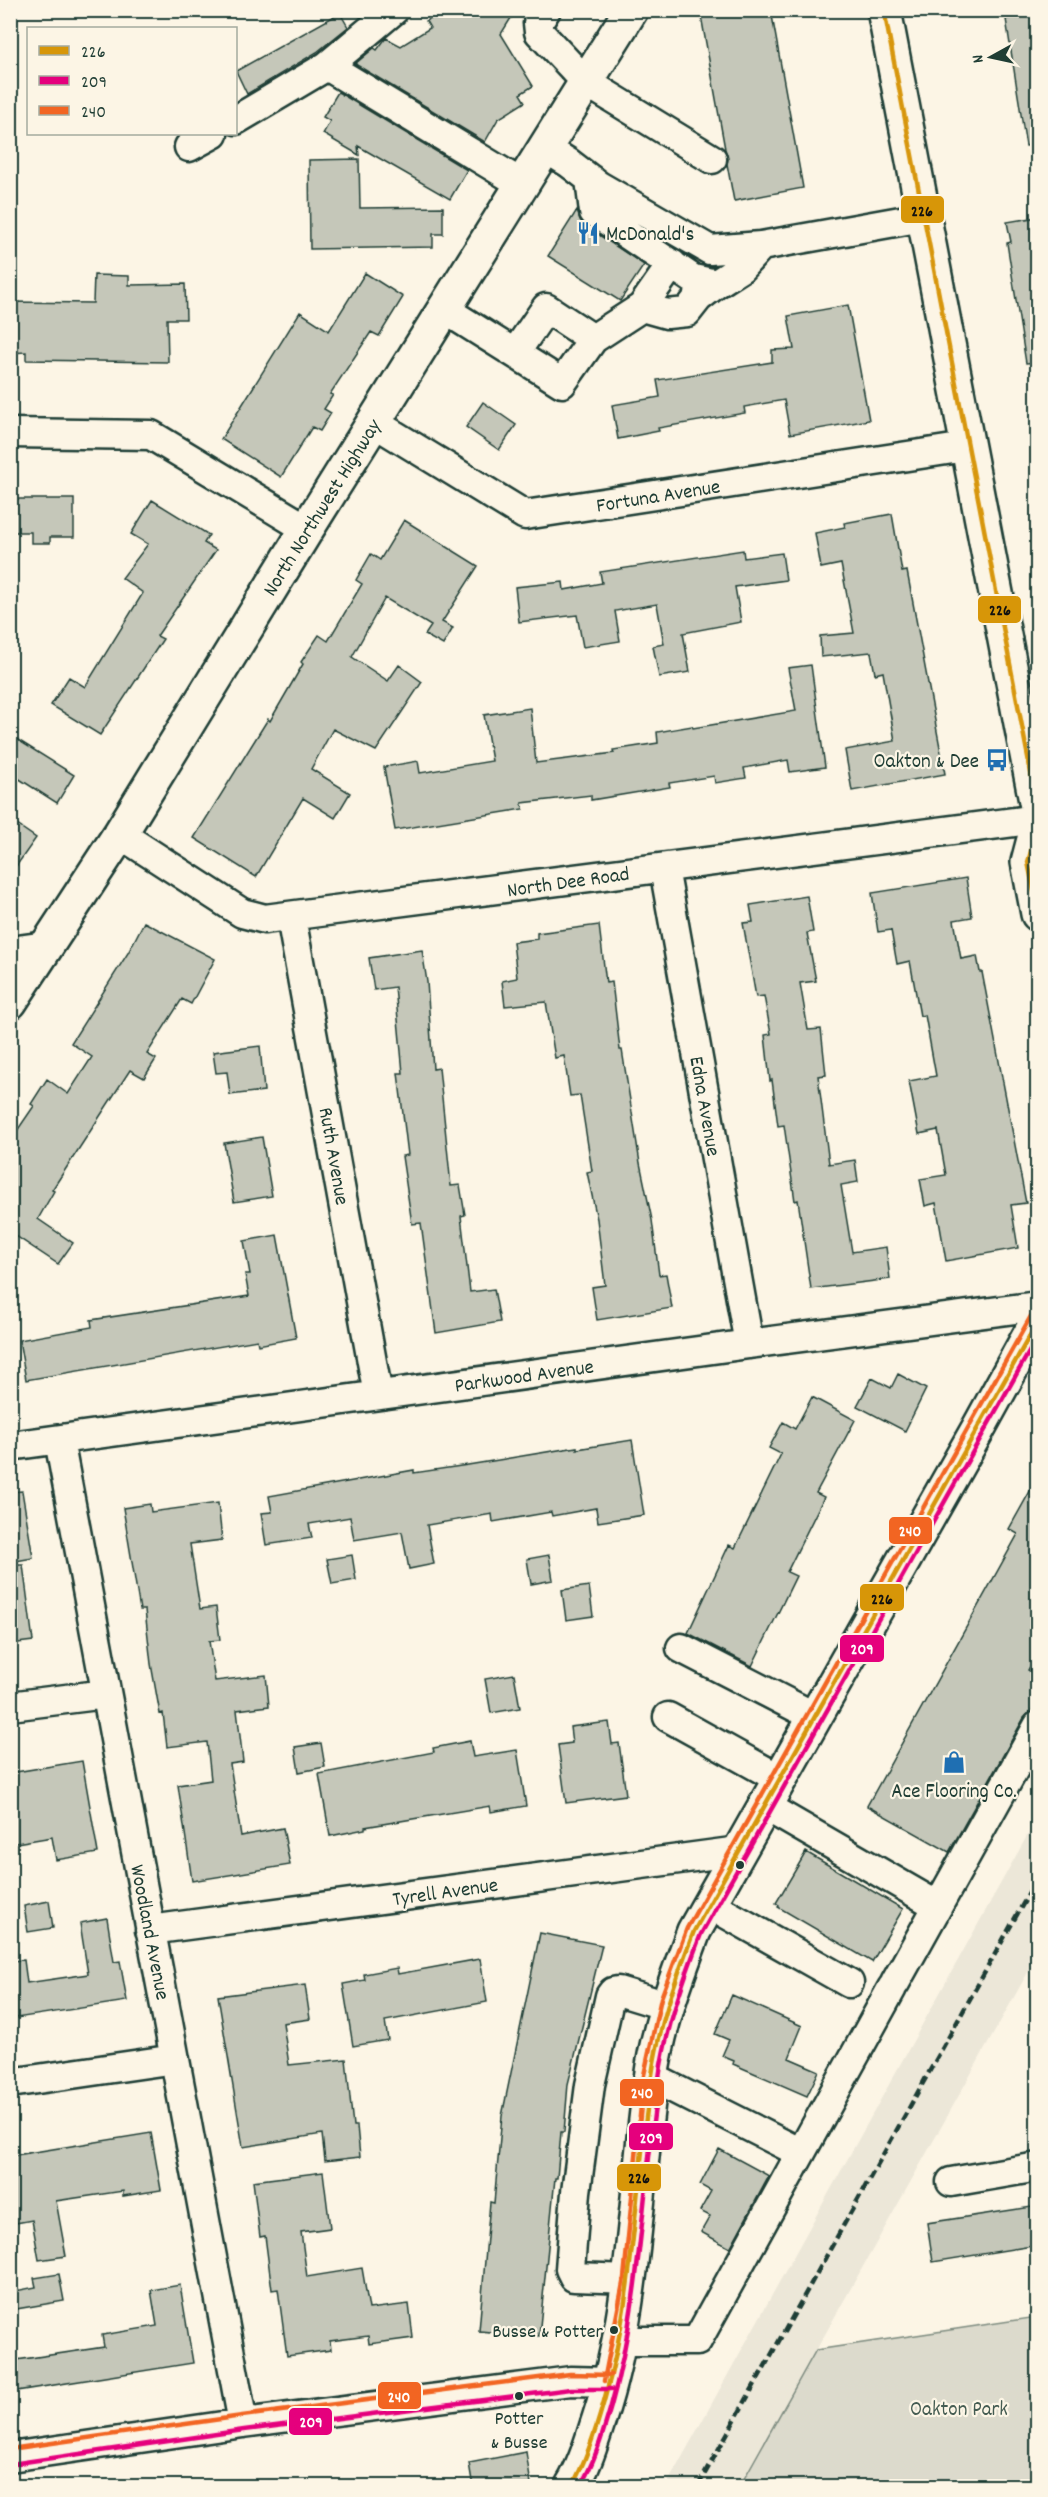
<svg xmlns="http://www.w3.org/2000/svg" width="1048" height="2497" font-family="Dekko,sans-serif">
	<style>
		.built { fill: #ece7d8 }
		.green { fill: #dcdacc; stroke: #7e8c80; stroke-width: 1.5 }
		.building { fill: #c5c7b9; stroke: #1f3d34; stroke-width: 1.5 }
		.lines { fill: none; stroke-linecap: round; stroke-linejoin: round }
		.minor-casing { stroke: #1f3d34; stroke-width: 33 }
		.major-casing { stroke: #1f3d34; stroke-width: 38 }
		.minor { stroke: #fcf5e5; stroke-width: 28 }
		.major { stroke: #fcf5e5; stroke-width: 33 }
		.rail { stroke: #1f3d34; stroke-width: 4.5; stroke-dasharray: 9 4.5; stroke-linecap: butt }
		.bus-1-casing { stroke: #fcf5e5; stroke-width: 9 }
		.bus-2-casing { stroke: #fcf5e5; stroke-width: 9 }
		.bus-3-casing { stroke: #fcf5e5; stroke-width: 9 }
		.bus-1 { stroke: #d79608; stroke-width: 4.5 }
		.bus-2 { stroke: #e5007d; stroke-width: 4.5 }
		.bus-3 { stroke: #f26522; stroke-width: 4.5 }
		.bus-dot { fill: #1f3d34; stroke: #fcf5e5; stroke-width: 2 }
		.labels { text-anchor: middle; stroke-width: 4.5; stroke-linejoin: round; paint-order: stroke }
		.bus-label { font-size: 20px; fill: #1f3d34; stroke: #fcf5e5; text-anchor: end }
		.poi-label { font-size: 21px; fill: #1f3d34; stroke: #fcf5e5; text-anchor: start }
		.street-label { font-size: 21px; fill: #1f3d34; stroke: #fcf5e5 }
		.park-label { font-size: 21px; fill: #455c52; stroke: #fcf5e5 }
		.line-badge { stroke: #fcf5e5; stroke-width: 2 }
		.badge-label { font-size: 16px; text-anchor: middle; font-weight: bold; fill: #fff }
		.pale-badge-label { font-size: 16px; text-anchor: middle; font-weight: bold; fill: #111 }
	</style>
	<rect width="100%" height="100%" fill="#fcf5e5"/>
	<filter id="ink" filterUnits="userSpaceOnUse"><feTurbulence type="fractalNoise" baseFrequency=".0167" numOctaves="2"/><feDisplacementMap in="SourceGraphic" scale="12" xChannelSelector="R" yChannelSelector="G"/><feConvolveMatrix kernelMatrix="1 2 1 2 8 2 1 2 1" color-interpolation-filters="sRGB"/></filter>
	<g filter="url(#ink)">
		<path class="built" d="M 1037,1818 L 1037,1956 L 740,2486 L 666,2486 Z"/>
		<path class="green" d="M 1037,2317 L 1037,2486 L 740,2486 L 816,2350 Z"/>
		<path class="building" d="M 442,10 L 516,10 L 501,34 L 533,86 L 520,94 L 525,102 L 498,119 L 485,142 L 355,64 L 374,48 L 377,50 L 386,38 L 401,46 L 430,28 L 426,21 Z
			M 700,10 L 771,10 L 803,188 L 734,201 L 727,164 L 728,159 L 725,149 Z
			M 340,13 L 348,27 L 317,52 L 247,94 L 236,71 Z
			M 1038,14 L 1038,145 L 1026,146 L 1006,19 Z
			M 338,92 L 467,170 L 450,199 L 358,146 L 359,155 L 323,134 L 330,121 L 323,117 Z
			M 359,159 L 360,208 L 443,207 L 443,234 L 433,234 L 433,247 L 310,249 L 309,160 Z
			M 577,210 L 580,220 L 584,225 L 644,265 L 620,301 L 548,256 Z
			M 1038,217 L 1038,362 L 1026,363 L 1007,243 L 1011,242 L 1007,222 Z
			M 365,273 L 403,297 L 379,336 L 371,332 L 330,394 L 333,395 L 324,409 L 331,413 L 320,431 L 312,427 L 281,477 L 221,439 L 300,312 L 329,331 Z
			M 94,275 L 129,276 L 129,285 L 185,284 L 186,319 L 167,319 L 168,362 L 26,360 L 26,352 L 10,353 L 10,302 L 93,303 Z
			M 848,305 L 869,420 L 790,434 L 784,400 L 744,407 L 745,413 L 658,428 L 659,431 L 618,439 L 612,405 L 660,397 L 657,380 L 772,362 L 772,350 L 794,349 L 788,316 Z
			M 483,402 L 516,425 L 499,450 L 466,427 Z
			M 10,499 L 74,499 L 74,537 L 50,537 L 50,543 L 31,543 L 31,532 L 10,532 Z
			M 152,500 L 209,535 L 204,543 L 216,550 L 157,636 L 163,639 L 100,735 L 51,705 L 69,677 L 85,687 L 143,593 L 122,578 L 148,544 L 131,534 Z
			M 892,514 L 902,572 L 907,571 L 945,774 L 852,791 L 845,750 L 895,741 L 883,672 L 875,674 L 871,652 L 821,657 L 820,636 L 854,633 L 841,564 L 821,568 L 815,533 L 845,527 L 844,523 Z
			M 404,520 L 478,566 L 442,622 L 453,628 L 443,645 L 425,635 L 431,626 L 385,598 L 352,657 L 388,681 L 399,665 L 422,682 L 376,751 L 333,729 L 311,769 L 350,793 L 335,818 L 303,798 L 256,877 L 194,838 L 268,719 L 270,721 L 303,664 L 301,662 L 319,635 L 328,641 L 362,584 L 356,580 L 371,554 L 380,560 Z
			M 743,550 L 744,558 L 782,553 L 786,580 L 735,587 L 741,622 L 683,633 L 690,672 L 659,677 L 653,646 L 664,644 L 657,604 L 615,611 L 620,641 L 583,647 L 577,615 L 519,622 L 515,587 L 563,582 L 564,590 L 602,583 L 600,572 Z
			M 811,665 L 825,767 L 790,772 L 788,760 L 744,768 L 746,778 L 715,783 L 714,776 L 669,783 L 670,787 L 591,800 L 591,795 L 522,803 L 523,809 L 395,830 L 384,767 L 418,761 L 420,773 L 492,761 L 484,715 L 530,708 L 536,763 L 614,753 L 613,750 L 658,743 L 657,732 L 692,726 L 693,728 L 796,711 L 788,668 Z
			M 10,735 L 74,775 L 57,803 L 10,773 Z
			M 10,820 L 36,838 L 10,875 Z
			M 966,878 L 972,917 L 954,920 L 961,959 L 977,956 L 980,972 L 982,972 L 1026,1203 L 1011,1205 L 1018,1248 L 946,1261 L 936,1203 L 925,1206 L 920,1179 L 946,1175 L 938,1130 L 919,1134 L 909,1081 L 936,1076 L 925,1015 L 920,1016 L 910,961 L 897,964 L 891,930 L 878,932 L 872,893 Z
			M 807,896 L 813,932 L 807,933 L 816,981 L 800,983 L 808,1030 L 821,1029 L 826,1075 L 818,1076 L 829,1164 L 855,1160 L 858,1182 L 841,1185 L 852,1252 L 886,1247 L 890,1279 L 811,1289 L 798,1200 L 795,1201 L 784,1125 L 778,1126 L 772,1080 L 770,1081 L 765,1035 L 771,1034 L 764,996 L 756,997 L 743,923 L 753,922 L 750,905 Z
			M 144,922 L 215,959 L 191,1004 L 182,999 L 147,1054 L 156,1059 L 144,1078 L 130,1070 L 52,1190 L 54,1191 L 38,1219 L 73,1243 L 58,1264 L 10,1232 L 10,1141 L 34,1106 L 31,1104 L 47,1079 L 68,1094 L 92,1057 L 71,1043 L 128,953 Z
			M 599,925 L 606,983 L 612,982 L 620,1050 L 622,1050 L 640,1163 L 652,1220 L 659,1275 L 666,1274 L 672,1308 L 597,1320 L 592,1287 L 605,1285 L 597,1219 L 587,1172 L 592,1171 L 580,1095 L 570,1096 L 564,1056 L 555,1058 L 546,1002 L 505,1006 L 502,981 L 517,978 L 513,942 L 537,939 L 537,933 Z
			M 422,950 L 427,982 L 433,1069 L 439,1068 L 451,1186 L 460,1185 L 465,1215 L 461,1216 L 470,1292 L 494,1289 L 500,1322 L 436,1333 L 421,1223 L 412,1224 L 402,1156 L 408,1155 L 398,1073 L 403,1073 L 395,987 L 374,990 L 369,958 Z
			M 260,1046 L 264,1091 L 230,1095 L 227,1072 L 216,1073 L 213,1052 Z
			M 262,1137 L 272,1196 L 234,1202 L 224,1143 Z
			M 277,1235 L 296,1338 L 258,1345 L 257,1340 L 26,1380 L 19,1340 L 92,1327 L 91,1320 L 249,1296 L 245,1274 L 250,1274 L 244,1241 Z
			M 898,1374 L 926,1389 L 905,1431 L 857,1406 L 872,1378 L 891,1388 Z
			M 812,1397 L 855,1420 L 816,1493 L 824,1497 L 787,1572 L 796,1576 L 752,1666 L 688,1633 L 729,1545 L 735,1548 L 781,1454 L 769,1448 L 783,1422 L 795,1429 Z
			M 632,1440 L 644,1515 L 598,1522 L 596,1508 L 552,1516 L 551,1512 L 493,1522 L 492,1514 L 427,1525 L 434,1564 L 409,1569 L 402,1532 L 354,1540 L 350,1517 L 309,1524 L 312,1538 L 266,1545 L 261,1513 L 272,1512 L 269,1496 L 414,1470 L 414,1473 L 468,1465 L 577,1447 L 577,1449 Z
			M 1038,1477 L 1038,1653 L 1028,1670 L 1038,1676 L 1038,1700 L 1031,1711 L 1024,1718 L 949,1852 L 867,1806 L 1018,1534 L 1009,1529 Z
			M 22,1491 L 33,1558 L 10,1562 L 10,1492 Z
			M 218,1503 L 222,1540 L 190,1544 L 200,1609 L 216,1607 L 220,1640 L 209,1641 L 215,1681 L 266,1675 L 269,1706 L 237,1710 L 243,1762 L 230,1764 L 241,1836 L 283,1828 L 290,1865 L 192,1881 L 178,1785 L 211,1780 L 207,1742 L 167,1747 L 163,1713 L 160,1714 L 151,1664 L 145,1610 L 140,1610 L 123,1508 L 150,1504 L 151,1512 Z
			M 352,1555 L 356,1580 L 332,1584 L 327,1559 Z
			M 549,1555 L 553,1580 L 531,1584 L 527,1559 Z
			M 10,1565 L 23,1565 L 33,1641 L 10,1644 Z
			M 589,1586 L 593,1616 L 566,1620 L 562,1590 Z
			M 514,1674 L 520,1708 L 491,1713 L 485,1679 Z
			M 609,1722 L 612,1744 L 619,1743 L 626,1795 L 566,1803 L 558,1745 L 572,1743 L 570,1727 Z
			M 470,1741 L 473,1757 L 517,1750 L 526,1806 L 491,1812 L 490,1806 L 365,1827 L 365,1829 L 330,1836 L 319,1774 L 434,1752 L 433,1748 Z
			M 321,1743 L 325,1767 L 299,1772 L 295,1747 Z
			M 82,1761 L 98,1853 L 56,1860 L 52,1837 L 10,1844 L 10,1773 Z
			M 806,1852 L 903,1909 L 872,1962 L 778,1907 L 779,1905 L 776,1903 Z
			M 49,1901 L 53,1928 L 28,1932 L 24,1906 Z
			M 107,1918 L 114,1962 L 120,1961 L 127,2001 L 10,2019 L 10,1961 L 24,1960 L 27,1983 L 88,1974 L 80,1923 Z
			M 540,1933 L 602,1945 L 568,2084 L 564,2132 L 561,2132 L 557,2178 L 555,2178 L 539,2336 L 479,2331 L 490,2202 L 494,2203 L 502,2116 Z
			M 480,1959 L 487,2002 L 385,2021 L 388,2040 L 353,2046 L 343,1984 L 365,1980 L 364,1974 L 397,1968 L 398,1974 Z
			M 305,1985 L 310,2019 L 283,2023 L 289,2065 L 346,2059 L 353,2126 L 357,2126 L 360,2157 L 325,2161 L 322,2134 L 243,2147 L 218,1996 Z
			M 732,1995 L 802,2026 L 789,2058 L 819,2071 L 807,2096 L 733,2064 L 734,2061 L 722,2056 L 729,2040 L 715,2034 Z
			M 151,2133 L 161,2190 L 123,2196 L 123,2191 L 56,2201 L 66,2256 L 39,2260 L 32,2220 L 10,2224 L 10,2156 Z
			M 719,2149 L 769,2176 L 730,2248 L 701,2232 L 710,2216 L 700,2211 L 711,2191 L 700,2185 Z
			M 323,2172 L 330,2228 L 301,2232 L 307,2277 L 362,2268 L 369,2309 L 409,2304 L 413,2338 L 369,2344 L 368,2336 L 330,2341 L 331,2350 L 287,2356 L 278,2289 L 272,2290 L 265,2236 L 260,2237 L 253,2181 Z
			M 1038,2206 L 1038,2245 L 933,2262 L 927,2223 Z
			M 59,2274 L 64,2301 L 10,2310 L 10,2292 L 36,2287 L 34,2278 Z
			M 180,2285 L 193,2363 L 10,2392 L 10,2361 L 104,2347 L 102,2335 L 157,2326 L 151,2290 Z
			M 526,2452 L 531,2485 L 473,2487 L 469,2463 Z"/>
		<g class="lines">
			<g class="minor-casing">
				<path id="minor" d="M 546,10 L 538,23 L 539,32 L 586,82 L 712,159
					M 327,66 L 522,184
					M 236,120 L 327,66 L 394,10
					M 189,147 L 213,134
					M 545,148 L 569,163 L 599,186 L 710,250 L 761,246 L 923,217
					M 590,179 L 594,212 L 693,279 L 716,284 L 741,268 L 761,246
					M 642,307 L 667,314 L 687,312 L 698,298 L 716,284
					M 444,309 L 562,383 L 593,339 L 642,307 L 672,264
					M 515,353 L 546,308 L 593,339
					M 373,422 L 525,515 L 966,447
					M 10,433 L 151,435 L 307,529
					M 120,834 L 242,913 L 265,919 L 1038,819
					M 664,868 L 749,1344
					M 291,917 L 378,1395
					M 10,951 L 46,946
					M 59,1440 L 243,2423
					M 10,1446 L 749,1344 L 1038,1306
					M 681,1648 L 815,1717
					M 10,1706 L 106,1694
					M 668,1717 L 780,1779
					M 765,1806 L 938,1906
					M 709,1904 L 849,1983
					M 150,1930 L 739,1851
					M 895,1983 L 1038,1726
					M 651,2077 L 801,2153
					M 10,2083 L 175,2059
					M 951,2182 L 1038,2167
					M 631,2279 L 574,2277 L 570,2269 L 576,2192 L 590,2085 L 610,1996 L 613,1992 L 618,1991 L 667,2006
					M 620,2341 L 697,2341 L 892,1988
					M 10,2457 L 243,2423 L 571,2381 L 611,2382"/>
			</g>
			<g class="major-casing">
				<path id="major" d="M 884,10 L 1038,812
					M 1038,824 L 1028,862 L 1038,914
					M 10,1002 L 120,834 L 307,529 L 631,10
					M 572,2486 C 585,2465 591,2443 599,2419 C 635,2309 635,2193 651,2079 C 658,2027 676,1979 694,1931 L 978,1429 L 1038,1320"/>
			</g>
			<use href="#minor" class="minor"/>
			<use href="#major" class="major"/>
			<path class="rail" d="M 698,2486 L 1038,1877"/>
			<g class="bus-1-casing">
				<path id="bus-1" d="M 884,10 L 1038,809
					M 1038,826 L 1028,862 L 1038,911
					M 572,2486 C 587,2459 596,2430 604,2401 C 635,2294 634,2184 652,2075 C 659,2025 676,1978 694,1931 L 1038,1321"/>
			</g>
			<g class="bus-2-casing">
				<path id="bus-2" d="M 11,2464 L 244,2430 L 571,2389 L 611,2389
					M 580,2486 C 595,2462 603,2433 611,2406 C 641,2299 642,2188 659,2078 C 666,2028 683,1981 701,1934 L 1038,1336"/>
			</g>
			<g class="bus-3-casing">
				<path id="bus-3" d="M 604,2381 L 624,2278 L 644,2075 L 661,1998 L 687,1928 L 1031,1316
					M 10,2449 L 242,2416 L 570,2374 L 611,2375"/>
			</g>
			<use href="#bus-1" class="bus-1"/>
			<use href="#bus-2" class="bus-2"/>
			<use href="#bus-3" class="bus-3"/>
		</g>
	</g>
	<defs>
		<g id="restaurant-bare" transform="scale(1.8)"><path d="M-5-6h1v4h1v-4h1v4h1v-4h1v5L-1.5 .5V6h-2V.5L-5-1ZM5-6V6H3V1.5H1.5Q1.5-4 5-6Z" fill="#1f6fb2" stroke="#fcf5e5" stroke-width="2.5" paint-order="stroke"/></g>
		<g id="bus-bare" transform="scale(1.8)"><path d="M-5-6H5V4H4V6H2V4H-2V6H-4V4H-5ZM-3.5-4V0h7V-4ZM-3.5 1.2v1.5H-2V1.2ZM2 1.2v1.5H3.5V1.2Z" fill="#1f6fb2" stroke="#fcf5e5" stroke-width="2.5" paint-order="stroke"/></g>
		<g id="shop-bare" transform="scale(1.8)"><path d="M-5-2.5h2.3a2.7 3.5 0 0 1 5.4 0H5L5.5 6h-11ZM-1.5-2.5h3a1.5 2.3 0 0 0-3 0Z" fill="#1f6fb2" stroke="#fcf5e5" stroke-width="2.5" paint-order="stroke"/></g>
	</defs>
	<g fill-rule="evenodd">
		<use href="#restaurant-bare" x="588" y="233"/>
		<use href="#bus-bare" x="997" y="760"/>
		<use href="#shop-bare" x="954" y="1762"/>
	</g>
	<g class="bus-dot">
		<circle cx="740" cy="1865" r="5"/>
		<circle cx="614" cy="2330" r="5"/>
		<circle cx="519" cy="2396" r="5"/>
	</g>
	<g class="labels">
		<g class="bus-label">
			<text x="603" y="2337">Busse &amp; Potter</text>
			<text x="519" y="2424" text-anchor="middle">Potter<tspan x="519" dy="24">&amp; Busse</tspan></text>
		</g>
		<g class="poi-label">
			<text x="606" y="240">McDonald's</text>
			<text x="979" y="767" text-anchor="end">Oakton &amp; Dee</text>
			<text x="954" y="1797" text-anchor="middle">Ace Flooring Co.</text>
		</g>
		<g class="street-label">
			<text transform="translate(658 495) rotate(-9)" y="7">Fortuna Avenue</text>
			<text transform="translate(321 507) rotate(-58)" y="7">North Northwest Highway</text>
			<text transform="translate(568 881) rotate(-8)" y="7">North Dee Road</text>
			<text transform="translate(706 1106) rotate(80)" y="7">Edna Avenue</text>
			<text transform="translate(335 1156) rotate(80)" y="7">Ruth Avenue</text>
			<text transform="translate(524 1375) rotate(-8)" y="7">Parkwood Avenue</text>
			<text transform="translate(445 1891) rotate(-8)" y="7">Tyrell Avenue</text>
			<text transform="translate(151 1932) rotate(79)" y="7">Woodland Avenue</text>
		</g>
		<g class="park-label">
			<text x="959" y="2415">Oakton Park</text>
		</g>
	</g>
	<g class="line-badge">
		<rect x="900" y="195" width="45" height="29" rx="6" fill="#d79608"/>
		<rect x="977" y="595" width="45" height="29" rx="6" fill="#d79608"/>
		<rect x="888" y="1516" width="45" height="29" rx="6" fill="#f26522"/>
		<rect x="859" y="1583" width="46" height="29" rx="6" fill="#d79608"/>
		<rect x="839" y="1634" width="46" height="29" rx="6" fill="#e5007d"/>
		<rect x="619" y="2078" width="46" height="29" rx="6" fill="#f26522"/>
		<rect x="628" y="2122" width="46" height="29" rx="6" fill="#e5007d"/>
		<rect x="616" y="2163" width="46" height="29" rx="6" fill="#d79608"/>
		<rect x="377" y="2381" width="45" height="29" rx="6" fill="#f26522"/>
		<rect x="288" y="2407" width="45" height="29" rx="6" fill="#e5007d"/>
	</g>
	<g class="badge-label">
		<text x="910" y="1536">240</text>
		<text x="862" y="1654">209</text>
		<text x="642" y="2098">240</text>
		<text x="651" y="2143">209</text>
		<text x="399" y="2402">240</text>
		<text x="311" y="2427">209</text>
	</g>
	<g class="pale-badge-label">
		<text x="922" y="216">226</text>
		<text x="1000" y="615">226</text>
		<text x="882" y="1604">226</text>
		<text x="639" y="2183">226</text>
	</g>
	<rect width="1048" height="2497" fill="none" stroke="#fcf5e5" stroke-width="36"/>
	<rect x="18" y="18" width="1012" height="2461" fill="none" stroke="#1f3d34" stroke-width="2" filter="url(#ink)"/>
	<rect x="27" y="27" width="210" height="108" fill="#fcf5e5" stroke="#a4ab9e" stroke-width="1.5"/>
	<rect x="39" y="46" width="30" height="9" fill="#d79608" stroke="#a4ab9e" stroke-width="1.5"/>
	<text x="81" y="57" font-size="18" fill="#1f3d34">226</text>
	<rect x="39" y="76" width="30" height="9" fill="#e5007d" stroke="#a4ab9e" stroke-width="1.5"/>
	<text x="81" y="87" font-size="18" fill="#1f3d34">209</text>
	<rect x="39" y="106" width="30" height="9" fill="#f26522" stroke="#a4ab9e" stroke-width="1.5"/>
	<text x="81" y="117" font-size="18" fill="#1f3d34">240</text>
	<g transform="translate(991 57) rotate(262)" stroke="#fcf5e5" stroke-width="4.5" paint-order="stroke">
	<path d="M0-4.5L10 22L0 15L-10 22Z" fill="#1f3d34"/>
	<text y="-9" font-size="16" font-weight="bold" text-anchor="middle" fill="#1f3d34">N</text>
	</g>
</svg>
